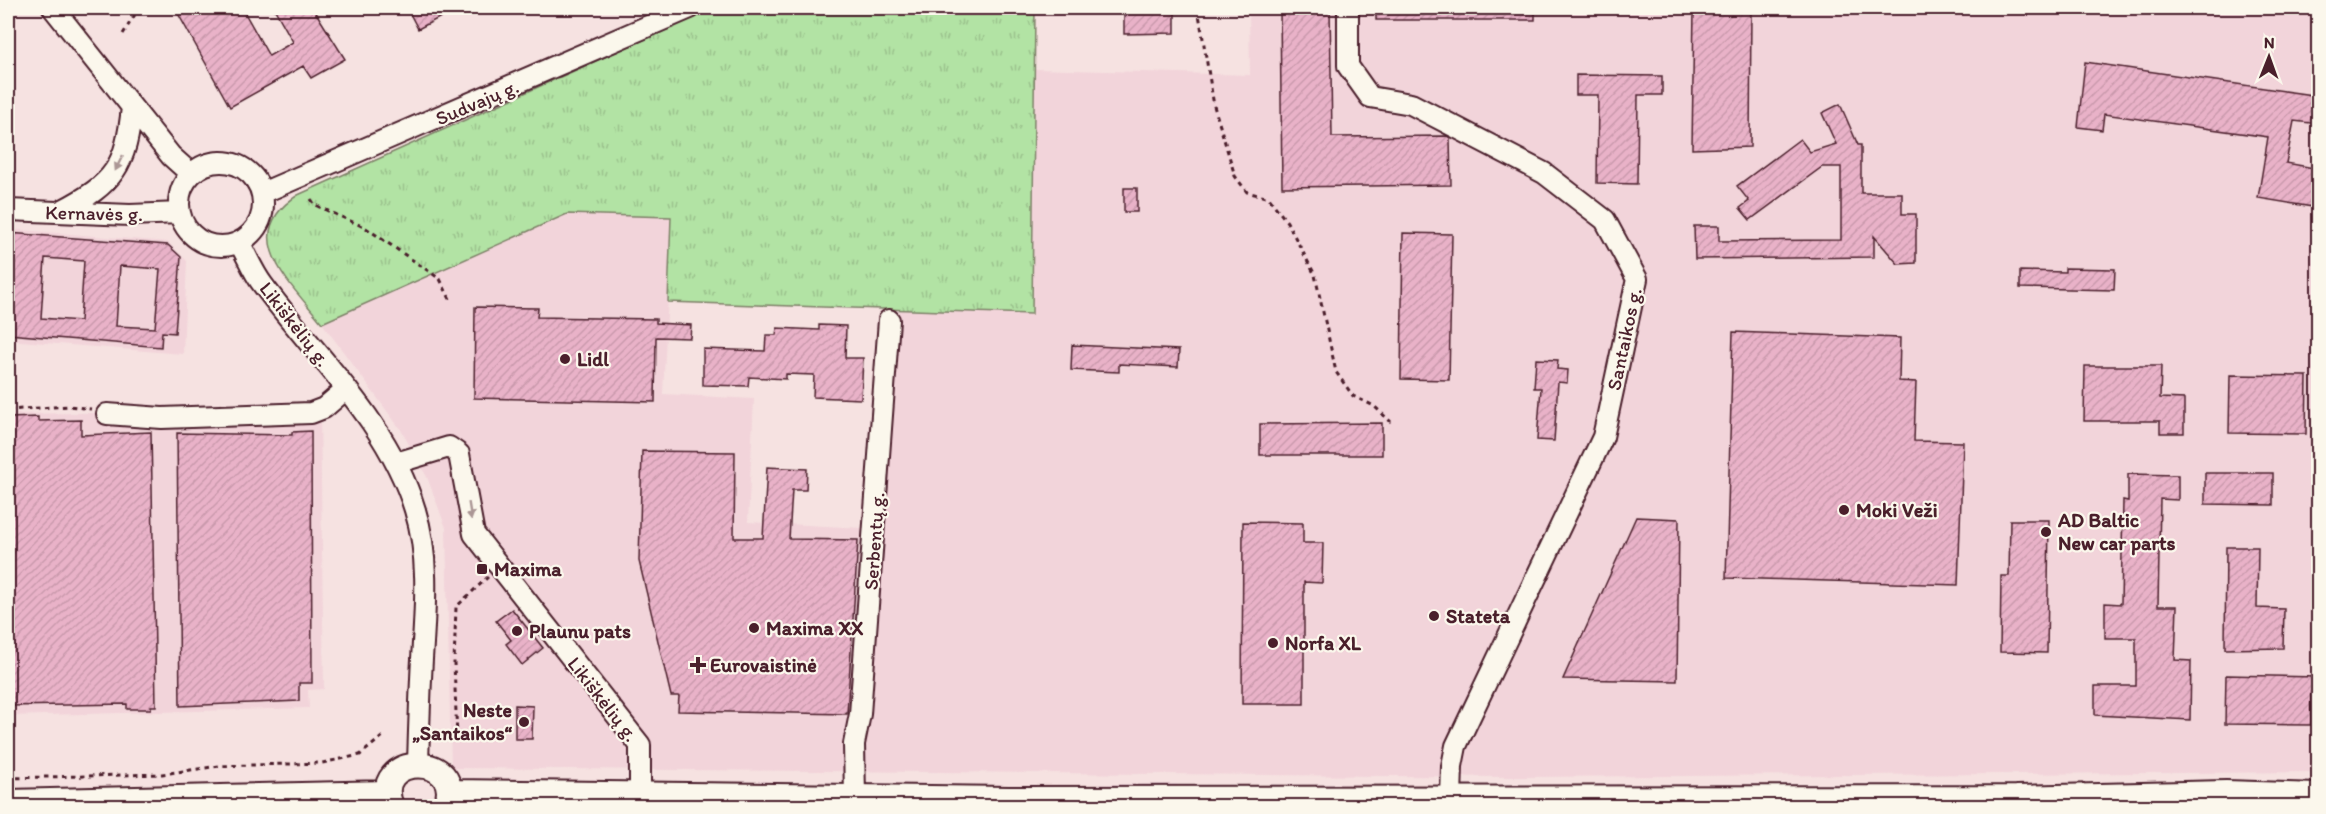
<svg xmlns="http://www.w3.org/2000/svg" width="2326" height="814" font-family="Itim,sans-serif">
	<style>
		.built { fill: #f2d4da }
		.grass { fill: url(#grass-tufts); stroke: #7e8168; stroke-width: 1.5 }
		.building { fill: url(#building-hatch); stroke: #4a1f2b; stroke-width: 1.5; fill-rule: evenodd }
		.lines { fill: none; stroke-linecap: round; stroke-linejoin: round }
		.minor-casing { stroke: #4a1f2b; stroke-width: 24 }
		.major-casing { stroke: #4a1f2b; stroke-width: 28 }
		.path { stroke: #4a1f2b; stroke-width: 3; stroke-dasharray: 4.5 4.5; stroke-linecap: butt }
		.minor { stroke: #fbf7ec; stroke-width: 20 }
		.major { stroke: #fbf7ec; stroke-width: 24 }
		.oneway { fill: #ab9695 }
		.poi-dot { fill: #4a1f2b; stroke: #fbf7ec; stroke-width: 2 }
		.labels { text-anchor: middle; stroke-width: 4.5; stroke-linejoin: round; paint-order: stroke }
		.street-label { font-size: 20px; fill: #4a1f2b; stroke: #fbf7ec }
		.poi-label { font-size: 20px; font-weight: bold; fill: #4a1f2b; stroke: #fbf7ec; text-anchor: start }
	</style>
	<defs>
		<pattern id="grass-tufts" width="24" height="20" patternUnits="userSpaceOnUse" patternTransform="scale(1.5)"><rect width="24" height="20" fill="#b2e3a4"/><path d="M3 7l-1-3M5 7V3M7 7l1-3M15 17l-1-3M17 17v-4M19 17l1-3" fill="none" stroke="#9bc28d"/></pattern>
		<pattern id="building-hatch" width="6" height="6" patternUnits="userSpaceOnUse" patternTransform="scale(1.5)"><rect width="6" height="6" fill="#e9b2c8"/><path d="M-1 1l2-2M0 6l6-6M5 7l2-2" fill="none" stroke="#c999ac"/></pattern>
	</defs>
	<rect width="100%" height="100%" fill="#f6e2e1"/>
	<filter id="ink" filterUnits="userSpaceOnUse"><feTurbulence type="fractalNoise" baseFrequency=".0167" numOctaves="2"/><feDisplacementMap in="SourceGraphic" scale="12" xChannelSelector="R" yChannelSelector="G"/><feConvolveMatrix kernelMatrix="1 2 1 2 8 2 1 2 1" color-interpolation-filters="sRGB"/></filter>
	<g filter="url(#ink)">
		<path class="built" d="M 1249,8 L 2318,8 L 2318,772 L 1513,777 L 451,768 L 446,528 L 427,477 L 401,430 L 322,323 L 567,214 L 672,217 L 663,394 L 754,399 L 748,522 L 881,529 L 899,309 L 1032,313 L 1034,69 L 1250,75 Z
			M 8,229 L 168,242 L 187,261 L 183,354 L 8,340 Z
			M 320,410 L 324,689 L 308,690 L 309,708 L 8,716 L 8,414 Z"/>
		<path class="grass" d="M 714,8 L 1035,8 L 1032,314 L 668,302 L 671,217 L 567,214 L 322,323 C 292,285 235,235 298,195 Z"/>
		<path class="building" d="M 175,8 L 242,8 L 269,56 L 293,42 L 274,8 L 313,8 L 345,59 L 311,78 L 303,66 L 230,107 Z
			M 407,8 L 458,8 L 418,29 Z
			M 1124,8 L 1175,8 L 1175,33 L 1124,34 Z
			M 1280,8 L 1330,8 L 1332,137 L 1447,136 L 1450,138 L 1451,185 L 1282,187 Z
			M 1376,8 L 1535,8 L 1535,20 L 1376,20 Z
			M 1694,8 L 1751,8 L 1750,147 L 1692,149 Z
			M 2085,62 L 2319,96 L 2319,124 L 2294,121 L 2286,163 L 2319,169 L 2319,208 L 2258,198 L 2268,137 L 2104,114 L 2102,130 L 2078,127 Z
			M 1576,75 L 1662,76 L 1662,95 L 1638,95 L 1637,184 L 1597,183 L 1598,95 L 1576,95 Z
			M 1840,104 L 1858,145 L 1861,145 L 1861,193 L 1902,193 L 1902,214 L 1916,214 L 1916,263 L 1898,264 L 1874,236 L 1874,257 L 1695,259 L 1694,226 L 1719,226 L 1719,241 L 1841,240 L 1841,167 L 1822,167 L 1750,220 L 1740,208 L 1749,201 L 1737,186 L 1800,139 L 1810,152 L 1836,144 L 1822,113 Z
			M 1124,188 L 1137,188 L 1137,212 L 1124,212 Z
			M 8,233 L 168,245 L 181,257 L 175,333 L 162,332 L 161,347 L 8,334 L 10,256 L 8,256 ZM 45,258 L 84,261 L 80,321 L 41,318 ZM 120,266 L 160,269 L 155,328 L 116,326 Z
			M 1403,233 L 1452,234 L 1449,380 L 1401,379 Z
			M 2065,268 L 2115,269 L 2114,290 L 2020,288 L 2020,271 L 2065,272 Z
			M 475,307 L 538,308 L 537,317 L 656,319 L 656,323 L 691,325 L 690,338 L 656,337 L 655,402 L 474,398 Z
			M 819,325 L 846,326 L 845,358 L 863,358 L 861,399 L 813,397 L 814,375 L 786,374 L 786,379 L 749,377 L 748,386 L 703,385 L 703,349 L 765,351 L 766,335 L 776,335 L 777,328 L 819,330 Z
			M 1733,332 L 1900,338 L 1899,381 L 1916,382 L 1914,441 L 1963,442 L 1958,585 L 1726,578 Z
			M 1072,345 L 1179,350 L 1178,367 L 1119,364 L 1119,372 L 1071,370 Z
			M 1536,359 L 1558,360 L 1557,369 L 1568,370 L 1567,383 L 1558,382 L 1554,441 L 1537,440 L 1541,388 L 1534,388 Z
			M 2085,366 L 2161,366 L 2160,398 L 2184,399 L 2184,433 L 2160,433 L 2160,421 L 2084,421 Z
			M 2230,375 L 2307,376 L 2306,434 L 2229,433 Z
			M 38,417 L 38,421 L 81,420 L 81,435 L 151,432 L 156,706 L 151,706 L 151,709 L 127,709 L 127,704 L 8,706 L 8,418 Z
			M 1382,423 L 1382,455 L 1260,455 L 1260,424 Z
			M 311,431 L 312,683 L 299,683 L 299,701 L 180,706 L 177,433 L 292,435 L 292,432 Z
			M 642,451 L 735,452 L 734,538 L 763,538 L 767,467 L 807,469 L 806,490 L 792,490 L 789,539 L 858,540 L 847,714 L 678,711 L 679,696 L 671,696 L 639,561 Z
			M 2205,473 L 2273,473 L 2273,505 L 2205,504 Z
			M 2128,474 L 2178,475 L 2178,500 L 2160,499 L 2158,606 L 2177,606 L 2175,660 L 2191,661 L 2190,720 L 2095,715 L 2095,686 L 2136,686 L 2136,638 L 2105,638 L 2105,603 L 2121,604 L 2123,500 L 2128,501 Z
			M 1636,517 L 1679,519 L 1677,681 L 1563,679 Z
			M 2010,520 L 2049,520 L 2047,653 L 2000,652 L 2001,576 L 2009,576 Z
			M 1243,522 L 1303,523 L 1303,543 L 1323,543 L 1322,583 L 1304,582 L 1304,704 L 1242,704 Z
			M 2226,547 L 2258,547 L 2257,608 L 2284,609 L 2283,648 L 2225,649 Z
			M 512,609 L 543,648 L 522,665 L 506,644 L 511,640 L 496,621 Z
			M 2226,675 L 2319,677 L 2319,693 L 2311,692 L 2311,725 L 2225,724 Z
			M 515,705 L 533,706 L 532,739 L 515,739 Z"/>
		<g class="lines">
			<g class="minor-casing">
				<path id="minor" d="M 53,8 L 171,156 L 191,174
					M 1348,8 L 1348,66 L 1370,97 L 1411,104 L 1544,173 L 1605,220 L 1637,279 L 1603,437 L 1456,746 L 1452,766 L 1451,798
					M179 204a42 42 0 1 1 84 0a42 42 0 1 1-84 0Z
					M 262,193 L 690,8
					M 8,210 L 130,215 L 180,213
					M 61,211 C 115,183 126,166 132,107
					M 239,242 C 247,256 253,272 263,285 C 316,357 389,423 415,510 C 430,558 425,610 422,659 C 420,694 419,729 418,764
					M 107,414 L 162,418 L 311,413 L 324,408 L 346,389
					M 396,463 L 449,447 L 459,454 L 474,534 L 640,745 L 640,795
					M 855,797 L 854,744 L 860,714 L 889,320"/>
			</g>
			<g class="major-casing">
				<path id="major" d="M 449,792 L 1009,799 L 2016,798 L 2226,793 L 2318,796
					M 8,802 L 388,793
					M 391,806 C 369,752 467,752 446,806"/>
			</g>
			<path class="path" d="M 1198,8 L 1214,106 L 1235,176 L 1247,192 L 1269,198 L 1287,222 L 1315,275 L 1336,372 L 1353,396 L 1374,406 L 1391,422
				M 123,34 L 139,8
				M 311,199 L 315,205 L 366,228 L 440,279 L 451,301
				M 8,410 L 69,406 L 91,409
				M 457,738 L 454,663 L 456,607 L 488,577
				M 8,778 L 162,774 L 219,766 L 322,763 L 360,755 L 383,736"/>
			<use href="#minor" class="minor"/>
			<use href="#major" class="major"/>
		</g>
		<defs><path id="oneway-solid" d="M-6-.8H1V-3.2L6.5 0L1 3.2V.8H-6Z" transform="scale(1.5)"/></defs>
		<g class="oneway">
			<use href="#oneway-solid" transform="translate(119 163) rotate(116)"/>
			<use href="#oneway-solid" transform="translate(470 511) rotate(81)"/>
		</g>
	</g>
	<g class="poi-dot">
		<circle cx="565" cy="359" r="6"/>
		<circle cx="1844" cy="510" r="6"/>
		<circle cx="2046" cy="532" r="6"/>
		<rect x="476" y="563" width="12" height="12" rx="3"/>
		<circle cx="1434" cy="616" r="6"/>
		<circle cx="754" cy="628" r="6"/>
		<circle cx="517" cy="631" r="6"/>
		<circle cx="1273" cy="643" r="6"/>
		<path d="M695 656h6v6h6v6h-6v6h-6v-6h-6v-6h6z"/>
		<circle cx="524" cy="722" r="6"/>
	</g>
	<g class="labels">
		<g class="street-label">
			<text transform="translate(477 102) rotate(-23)" y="7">Sudvajų g.</text>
			<text transform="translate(94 213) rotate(1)" y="7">Kernavės g.</text>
			<text transform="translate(295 324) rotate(52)" y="7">Likiškėlių g.</text>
			<text transform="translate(1624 339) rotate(-78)" y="7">Santaikos g.</text>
			<text transform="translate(874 541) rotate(-86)" y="7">Serbentų g.</text>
			<text transform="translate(603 699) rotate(52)" y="7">Likiškėlių g.</text>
		</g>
		<g class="poi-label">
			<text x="577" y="366">Lidl</text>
			<text x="1856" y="517">Moki Veži</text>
			<text x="2058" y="527">AD Baltic<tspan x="2058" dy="23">New car parts</tspan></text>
			<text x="494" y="576">Maxima</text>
			<text x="1446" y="623">Stateta</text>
			<text x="766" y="635">Maxima XX</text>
			<text x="529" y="638">Plaunu pats</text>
			<text x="1285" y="650">Norfa XL</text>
			<text x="710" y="672">Eurovaistinė</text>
			<text x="512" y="717" text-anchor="end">Neste<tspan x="512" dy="23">„Santaikos“</tspan></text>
		</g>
	</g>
	<rect width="2326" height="814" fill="none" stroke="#fbf7ec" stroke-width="30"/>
	<rect x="15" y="15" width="2296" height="784" fill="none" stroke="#4a1f2b" stroke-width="2" filter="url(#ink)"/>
	<g transform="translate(2269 57) rotate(1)" stroke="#fbf7ec" stroke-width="4.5" paint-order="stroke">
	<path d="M0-4.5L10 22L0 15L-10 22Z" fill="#4a1f2b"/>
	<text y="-9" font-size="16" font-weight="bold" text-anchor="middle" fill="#4a1f2b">N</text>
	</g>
</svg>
